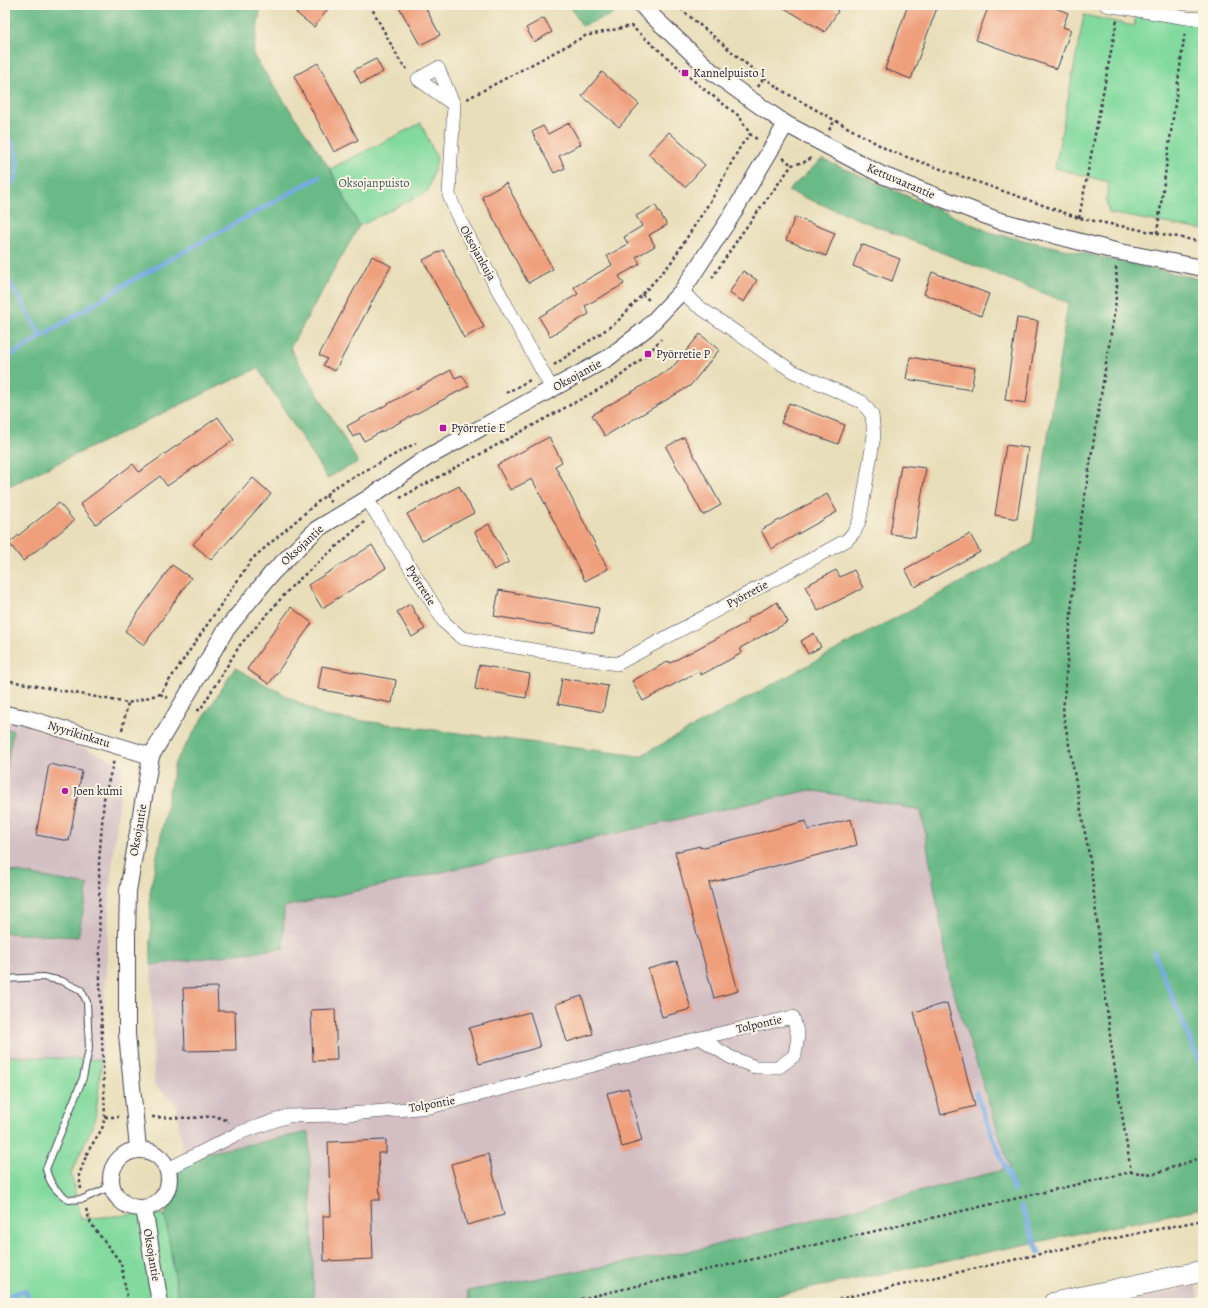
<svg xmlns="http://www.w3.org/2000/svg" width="1208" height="1308" font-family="Alegreya,serif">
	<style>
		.industrial { fill: #d2bec3 }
		.green { fill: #82da9f; stroke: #527e6d }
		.forest { fill: #69ba86; stroke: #466e60 }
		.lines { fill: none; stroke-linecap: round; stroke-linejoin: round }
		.stream { stroke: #77aae3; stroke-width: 5 }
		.building { fill: #ef9f7c }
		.service-casing { stroke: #403e4e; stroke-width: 8 }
		.minor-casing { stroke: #403e4e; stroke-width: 14 }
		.tertiary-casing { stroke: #403e4e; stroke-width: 18 }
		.primary-casing { stroke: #403e4e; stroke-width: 22 }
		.path { stroke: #403e4e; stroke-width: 2.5; stroke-dasharray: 3 3; stroke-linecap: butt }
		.service { stroke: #fff; stroke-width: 6 }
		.minor { stroke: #fff; stroke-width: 13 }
		.tertiary { stroke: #fff; stroke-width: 16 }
		.primary { stroke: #fff; stroke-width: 21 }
		.poi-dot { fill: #b5179e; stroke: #fcf5e5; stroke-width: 1.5 }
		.labels { text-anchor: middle; stroke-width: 4; stroke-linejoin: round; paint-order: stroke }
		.poi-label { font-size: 12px; fill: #22223b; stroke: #fcf5e5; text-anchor: start }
		.street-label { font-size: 12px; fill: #22223b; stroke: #fcf5e5 }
		.park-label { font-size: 12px; fill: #3f5959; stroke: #fcf5e5 }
	</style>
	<rect width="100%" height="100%" fill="#fcf5e5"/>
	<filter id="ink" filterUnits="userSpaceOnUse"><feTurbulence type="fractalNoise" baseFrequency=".025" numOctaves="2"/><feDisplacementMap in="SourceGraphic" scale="8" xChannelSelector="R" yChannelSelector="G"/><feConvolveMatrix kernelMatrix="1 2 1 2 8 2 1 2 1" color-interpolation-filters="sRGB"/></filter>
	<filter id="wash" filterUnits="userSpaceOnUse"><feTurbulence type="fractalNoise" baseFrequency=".012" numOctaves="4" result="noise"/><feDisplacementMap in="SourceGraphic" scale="16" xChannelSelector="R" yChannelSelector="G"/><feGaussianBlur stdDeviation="0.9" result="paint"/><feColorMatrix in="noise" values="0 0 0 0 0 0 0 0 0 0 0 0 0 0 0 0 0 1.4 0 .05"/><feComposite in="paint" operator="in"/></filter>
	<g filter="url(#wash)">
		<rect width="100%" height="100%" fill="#e8deb9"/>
		<path class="industrial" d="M 5,721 L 27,725 L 123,764 L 110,888 L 102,1060 L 5,1056 L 5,933 L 78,937 L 88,886 L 5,870 L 5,777 L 13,730 L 5,729 Z
			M 810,790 L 922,810 L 951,984 L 1010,1168 L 701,1249 L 468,1291 L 470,1303 L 314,1303 L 309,1133 L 183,1158 L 177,1105 L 154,1084 L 151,965 L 283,948 L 284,907 Z
			M 1196,1285 L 1199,1303 L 1120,1303 Z"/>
		<path class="green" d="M 1084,15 L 1134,26 L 1136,15 L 1203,25 L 1203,230 L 1109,213 L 1106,200 L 1109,182 L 1055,168 Z
			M 421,123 L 437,159 L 428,191 L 359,226 L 330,169 Z
			M 5,1056 L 102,1060 L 95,1120 L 71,1173 L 81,1219 L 138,1214 L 165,1215 L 179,1303 L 5,1303 Z"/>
		<path class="forest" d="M 5,5 L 261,5 L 253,55 L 330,169 L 359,226 L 290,348 L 358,462 L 327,478 L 258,368 L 5,488 Z
			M 570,5 L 620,5 L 623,10 L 582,26 Z
			M 822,159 L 992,233 L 1203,280 L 1203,1208 L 739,1303 L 470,1303 L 467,1291 L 701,1249 L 1010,1168 L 951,984 L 921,810 L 810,790 L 284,907 L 283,948 L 151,965 L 150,892 L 175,762 L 235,668 L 324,716 L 640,756 L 1032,544 L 1068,303 L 788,191 Z
			M 5,729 L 13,730 L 5,777 Z
			M 5,870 L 88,885 L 78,937 L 5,933 Z
			M 309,1132 L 314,1303 L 179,1303 L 165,1215 L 183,1158 Z"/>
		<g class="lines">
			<path class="stream" d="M 5,130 C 12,144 22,160 16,176 C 13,182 8,188 5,193
				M 5,274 L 42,337
				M 5,359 L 131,281 L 319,177
				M 1154,953 L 1203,1071
				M 976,1093 L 1014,1190
				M 1021,1206 L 1039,1253
				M 5,1297 L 25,1290 L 30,1303"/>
		</g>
		<g id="blocks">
			<path class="building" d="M 302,5 L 331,5 L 314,27 L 296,13 Z
				M 398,5 L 424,5 L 440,35 L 420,45 Z
				M 779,5 L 829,5 L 838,11 L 825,32 Z
				M 908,5 L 938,5 L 911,79 L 885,69 Z
				M 989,5 L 1048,5 L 1068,13 L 1063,27 L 1071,30 L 1057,69 L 976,40 Z
				M 544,18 L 552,32 L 534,42 L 526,28 Z
				M 376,59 L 383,72 L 361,84 L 354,70 Z
				M 318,63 L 358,140 L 334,152 L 294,76 Z
				M 602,72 L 639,104 L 619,127 L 582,96 Z
				M 569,123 L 581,144 L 559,156 L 565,168 L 554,173 L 532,132 L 543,126 L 548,134 Z
				M 669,132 L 705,165 L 685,187 L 648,154 Z
				M 506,183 L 553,269 L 528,283 L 482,197 Z
				M 655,205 L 667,225 L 649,235 L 655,246 L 636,257 L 640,264 L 619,276 L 624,284 L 585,306 L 589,314 L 550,336 L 539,317 L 578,294 L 574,287 L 612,265 L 607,256 L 628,244 L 624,237 L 642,226 L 636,216 Z
				M 795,217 L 835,233 L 826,256 L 786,240 Z
				M 861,244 L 900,259 L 892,281 L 853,266 Z
				M 443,250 L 484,327 L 464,338 L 423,260 Z
				M 372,256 L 391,266 L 335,371 L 323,365 L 327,359 L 319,355 Z
				M 743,271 L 757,280 L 744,302 L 729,293 Z
				M 932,272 L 989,294 L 981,316 L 924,294 Z
				M 1017,318 L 1038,321 L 1026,403 L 1005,400 Z
				M 700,334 L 719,350 L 690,386 L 605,436 L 592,415 L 671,369 Z
				M 910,357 L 975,368 L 971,390 L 906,379 Z
				M 451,370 L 455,378 L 462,375 L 469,386 L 364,441 L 360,433 L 353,437 L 347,426 Z
				M 789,403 L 845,425 L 838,444 L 781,423 Z
				M 218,417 L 234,440 L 167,486 L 160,476 L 96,524 L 80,504 L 133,464 L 139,472 Z
				M 549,437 L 562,462 L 555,466 L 608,569 L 585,581 L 532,479 L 510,490 L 497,465 Z
				M 684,437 L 721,505 L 703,515 L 666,447 Z
				M 1006,445 L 1028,448 L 1017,519 L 995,515 Z
				M 901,465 L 926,468 L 915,537 L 890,534 Z
				M 253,478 L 271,494 L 211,560 L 193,544 Z
				M 459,486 L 474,513 L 422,541 L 407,514 Z
				M 827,494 L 837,512 L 771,549 L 761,530 Z
				M 59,503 L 74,521 L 23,561 L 9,543 Z
				M 489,524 L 509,562 L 494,570 L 475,532 Z
				M 970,534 L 980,552 L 915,587 L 905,569 Z
				M 372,545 L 386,568 L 322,608 L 308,585 Z
				M 172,565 L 191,578 L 144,645 L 125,631 Z
				M 836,570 L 840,577 L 854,570 L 863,588 L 818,611 L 805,586 Z
				M 499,590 L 599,608 L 594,633 L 494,616 Z
				M 777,602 L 788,622 L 740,648 L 742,653 L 701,675 L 699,671 L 643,701 L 632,681 L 669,661 L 670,663 L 748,622 L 747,619 Z
				M 410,604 L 425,629 L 412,637 L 397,612 Z
				M 291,607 L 312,623 L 269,684 L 247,669 Z
				M 814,633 L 821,647 L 808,654 L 801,641 Z
				M 479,665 L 530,674 L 526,698 L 475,689 Z
				M 322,666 L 396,680 L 392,703 L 318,689 Z
				M 562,678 L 608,686 L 603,712 L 558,704 Z
				M 49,764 L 82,771 L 69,841 L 36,835 Z
				M 851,819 L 857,845 L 709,883 L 738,991 L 714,998 L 675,852 L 700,846 L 700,848 L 806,821 L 808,830 Z
				M 677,961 L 691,1009 L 662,1017 L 648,969 Z
				M 217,987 L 218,1011 L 235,1011 L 236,1050 L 185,1051 L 183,988 Z
				M 582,996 L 593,1034 L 567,1042 L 556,1004 Z
				M 947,1003 L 975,1106 L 941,1115 L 914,1012 Z
				M 335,1009 L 337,1060 L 313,1061 L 311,1010 Z
				M 530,1012 L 540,1047 L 479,1064 L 469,1028 Z
				M 628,1088 L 642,1141 L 622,1147 L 607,1093 Z
				M 386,1140 L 386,1153 L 378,1153 L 380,1200 L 371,1200 L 373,1259 L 324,1261 L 323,1216 L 331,1216 L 328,1142 Z
				M 488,1154 L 504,1215 L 467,1225 L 451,1164 Z"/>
		</g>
	</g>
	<g filter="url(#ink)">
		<use href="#blocks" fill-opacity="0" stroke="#403e4e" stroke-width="1"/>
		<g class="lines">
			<g class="service-casing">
				<path id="service" d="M 5,979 L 43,977 L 62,981 L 81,990 L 87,1002 L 89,1049 L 83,1078 L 46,1169 C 50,1185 56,1191 69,1200 L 83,1199 L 112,1186"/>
			</g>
			<g class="minor-casing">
				<path id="minor" d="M 1106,5 L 1187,18 L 1203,19
					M 454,105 L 418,79 L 438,68 L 454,105 L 449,195 L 457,215 L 552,389
					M 367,499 L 445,623 L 462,638 L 617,664 L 847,540 L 855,531 L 860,519 L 874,436 L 872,415 L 862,402 L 792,371 L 695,304 L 682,291
					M 168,1169 L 239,1133 L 288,1116 L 339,1115 L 430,1107 L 700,1038 L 730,1057 L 755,1067 L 779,1067 L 795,1055 L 798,1036 L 793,1017 L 700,1038"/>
			</g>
			<g class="tertiary-casing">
				<path id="tertiary" d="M 642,5 L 647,11 L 711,71 L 750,99 L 786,124 L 882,175 L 997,220 L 1115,251 L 1203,268
					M 5,714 L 26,718 L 151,756
					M 138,1149 L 127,1034 L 127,934 L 128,891 L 136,844 L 151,756 L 225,631 L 272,573 L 317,529 L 367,499 L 428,457 L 608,358 L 647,328 L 682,291 L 732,215 L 786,124
					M111 1179a29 29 0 1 1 58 0a29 29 0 1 1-58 0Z
					M 144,1208 L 160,1303"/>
			</g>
			<g class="primary-casing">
				<path id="primary" d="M 1054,1303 L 1203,1271"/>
			</g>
			<path class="path" d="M 370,5 L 401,63 L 407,69
				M 676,5 L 756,72 L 786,93 L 890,151 L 1079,218 L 1203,242
				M 758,87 L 764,77
				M 467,99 L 585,36 L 631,26 L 700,86 L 739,116 L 750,134 L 758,140
				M 829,130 L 835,120
				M 783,158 L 792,165
				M 1079,218 L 1117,20
				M 1157,233 L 1185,31
				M 1116,267 L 1117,285 L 1115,308 L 1080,526 L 1075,564 L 1063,712 L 1090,860 L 1111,1044 L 1131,1172
				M 712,278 L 742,233 L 792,165 L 808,161 L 812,156
				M 642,294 L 650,301
				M 554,365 L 617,322 L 670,264 L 713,197 L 740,147 L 750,134
				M 506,393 L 532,379
				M 326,495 L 331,503
				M 400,498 L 614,381 L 648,354 L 661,339
				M 5,680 L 128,703 L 160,694 L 252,559 L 335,487 L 416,443
				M 160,694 L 168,698
				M 197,710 L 200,710 L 240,645 L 293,585 L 364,522
				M 122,730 L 128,703
				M 105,1117 L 119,1117
				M 152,1117 L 191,1118 L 215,1116 L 226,1120 L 229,1122
				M 81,1189 L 79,1175 L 88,1151 L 102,1129 L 105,1117 L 100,984 L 99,862 L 104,799 L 114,760
				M 86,1209 L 91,1224 L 121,1263 L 128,1303
				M 563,1303 L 1131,1172 L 1153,1174 L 1203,1157
				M 821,1303 L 1062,1249 L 1203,1220"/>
			<use href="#service" class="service"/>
			<use href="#minor" class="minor"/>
			<use href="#tertiary" class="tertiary"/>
			<use href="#primary" class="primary"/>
		</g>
	</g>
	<g class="poi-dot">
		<rect x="681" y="69" width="8" height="8" rx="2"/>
		<rect x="644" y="350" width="8" height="8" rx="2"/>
		<rect x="439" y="424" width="8" height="8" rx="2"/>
		<circle cx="65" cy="791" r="4"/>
	</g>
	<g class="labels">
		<g class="poi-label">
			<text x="693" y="77">Kannelpuisto I</text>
			<text x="656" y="358">Pyörretie P</text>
			<text x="451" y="432">Pyörretie E</text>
			<text x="73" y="795">Joen kumi</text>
		</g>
		<g class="street-label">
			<text transform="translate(901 181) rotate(23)" y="4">Kettuvaarantie</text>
			<text transform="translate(478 253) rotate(61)" y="4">Oksojankuja</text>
			<text transform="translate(577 375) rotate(-29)" y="4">Oksojantie</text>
			<text transform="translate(302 545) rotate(-43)" y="4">Oksojantie</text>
			<text transform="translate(421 585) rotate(58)" y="4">Pyörretie</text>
			<text transform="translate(747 594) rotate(-28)" y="4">Pyörretie</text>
			<text transform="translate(79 734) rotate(17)" y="4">Nyyrikinkatu</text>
			<text transform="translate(138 830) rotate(-80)" y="4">Oksojantie</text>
			<text transform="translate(759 1024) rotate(-13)" y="4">Tolpontie</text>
			<text transform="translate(432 1104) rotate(-10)" y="4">Tolpontie</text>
			<text transform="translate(152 1255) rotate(80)" y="4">Oksojantie</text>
		</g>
		<g class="park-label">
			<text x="374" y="187">Oksojanpuisto</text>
		</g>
	</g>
	<rect width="1208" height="1308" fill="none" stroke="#fcf5e5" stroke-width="20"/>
</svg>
